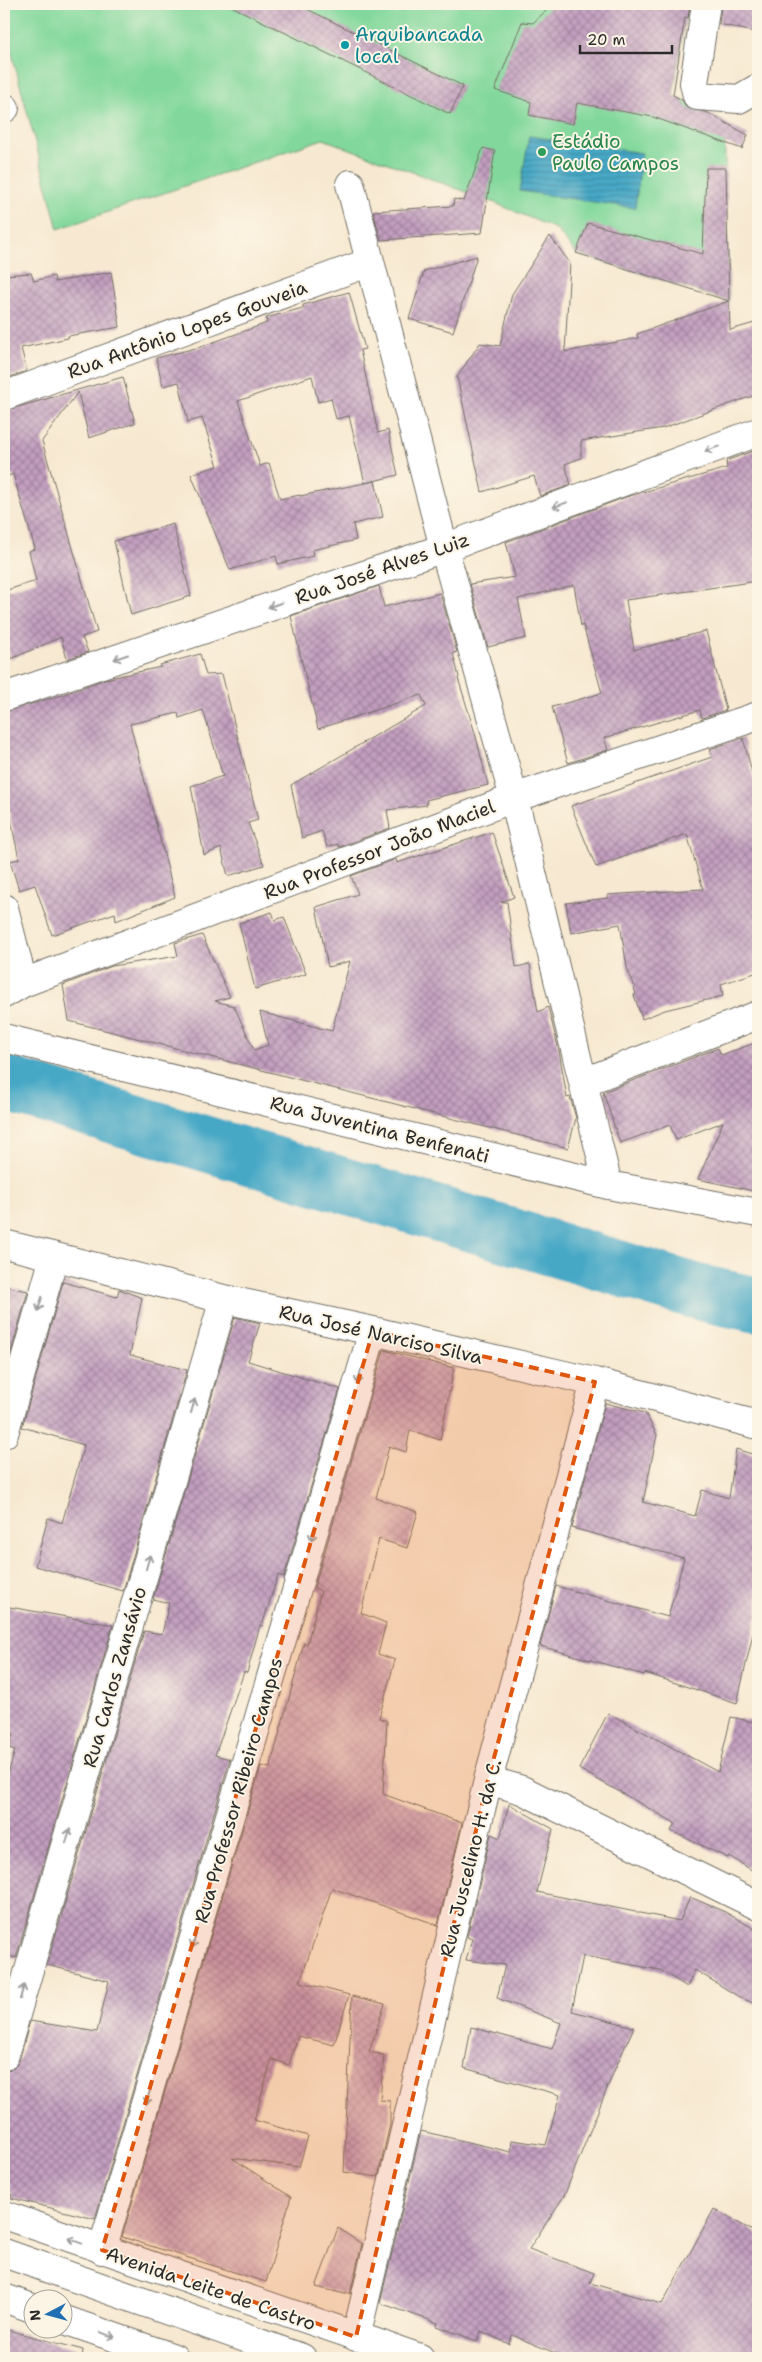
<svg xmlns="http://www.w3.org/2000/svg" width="762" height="2362" font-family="'Shantell Sans',sans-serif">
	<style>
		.grass { fill: #82d89c; stroke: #568264 }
		.water { fill: url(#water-rules); stroke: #386a78 }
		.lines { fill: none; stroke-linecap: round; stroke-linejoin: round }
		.river { stroke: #46a8c6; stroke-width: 56 }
		.building { fill: url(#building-cross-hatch) }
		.minor-casing { stroke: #726e65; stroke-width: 30 }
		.highway-casing { stroke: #726e65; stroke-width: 30 }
		.minor { stroke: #fff; stroke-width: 28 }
		.highway { stroke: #fff; stroke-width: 28 }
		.oneway { stroke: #a0a0a0 }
		.marked { fill: #df570e; fill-opacity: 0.2; stroke: #df570e; stroke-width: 4; stroke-dasharray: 10 6; stroke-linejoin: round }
		.culture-dot { fill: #0f9aa8; stroke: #fcf5e5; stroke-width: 2 }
		.leisure-dot { fill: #2e9e5b; stroke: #fcf5e5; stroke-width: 2 }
		.labels { text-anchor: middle; stroke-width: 4; stroke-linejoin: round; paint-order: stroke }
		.culture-label { font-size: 19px; fill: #0d838f; stroke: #fcf5e5; text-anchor: start }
		.leisure-label { font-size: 19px; fill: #27864d; stroke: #fcf5e5; text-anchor: start }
		.street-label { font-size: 19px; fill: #2b2b2b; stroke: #fcf5e5 }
	</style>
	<defs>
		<pattern id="water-rules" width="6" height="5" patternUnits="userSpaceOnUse" patternTransform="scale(1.25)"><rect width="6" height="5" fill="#46a8c6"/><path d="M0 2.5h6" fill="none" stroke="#3b89a1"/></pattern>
		<pattern id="building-cross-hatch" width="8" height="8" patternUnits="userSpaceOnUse" patternTransform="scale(1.25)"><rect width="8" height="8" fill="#c29ebf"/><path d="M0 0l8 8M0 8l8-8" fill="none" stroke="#9e819b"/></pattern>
	</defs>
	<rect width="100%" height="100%" fill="#fcf5e5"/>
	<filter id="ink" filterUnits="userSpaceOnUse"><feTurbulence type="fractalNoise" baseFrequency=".02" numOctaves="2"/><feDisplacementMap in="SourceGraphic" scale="10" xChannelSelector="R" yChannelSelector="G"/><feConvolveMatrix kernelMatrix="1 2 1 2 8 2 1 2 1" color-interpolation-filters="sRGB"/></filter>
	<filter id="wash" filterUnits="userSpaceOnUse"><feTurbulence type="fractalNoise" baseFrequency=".0096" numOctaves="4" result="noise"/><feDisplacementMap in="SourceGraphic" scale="20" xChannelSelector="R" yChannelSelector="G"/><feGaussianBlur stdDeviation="1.12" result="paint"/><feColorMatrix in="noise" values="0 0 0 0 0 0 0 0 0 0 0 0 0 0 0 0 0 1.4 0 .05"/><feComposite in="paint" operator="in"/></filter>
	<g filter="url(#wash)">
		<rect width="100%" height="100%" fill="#f7e9d1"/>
		<path class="grass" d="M 4,4 L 687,4 L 673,95 L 724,122 L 729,301 L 576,253 L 556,229 L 488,200 L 323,139 L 58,229 L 4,24 Z"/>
		<path class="water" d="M 529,136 L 642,153 L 635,208 L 520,191 Z"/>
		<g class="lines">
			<path class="river" d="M 4,1083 L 701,1293 L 758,1305"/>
		</g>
		<g id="blocks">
			<path class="building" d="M 227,4 L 297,4 L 463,86 L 450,114 Z
				M 553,4 L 690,4 L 688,18 L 685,17 L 673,95 L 682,100 L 687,108 L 706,112 L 748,135 L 742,149 L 653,117 L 577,103 L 573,124 L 529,115 L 531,102 L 495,90 L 522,22 L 533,23 Z
				M 721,4 L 758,4 L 758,33 L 719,24 Z
				M 483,148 L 495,151 L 482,233 L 381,240 L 373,211 L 453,206 L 454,199 L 464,201 Z
				M 706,168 L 726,168 L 729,301 L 576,253 L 588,223 L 703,254 Z
				M 550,236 L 570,263 L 565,352 L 638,338 L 637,334 L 729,301 L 730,330 L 758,322 L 758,394 L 663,428 L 581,441 L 581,458 L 565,464 L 571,485 L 540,496 L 534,476 L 482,492 L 457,377 L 480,343 L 500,346 L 512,294 Z
				M 477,256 L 453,332 L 409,319 L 424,271 Z
				M 111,272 L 120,327 L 68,336 L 68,338 L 21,348 L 27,371 L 4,379 L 4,275 L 31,273 L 34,281 L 54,276 L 55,282 Z
				M 349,292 L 365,349 L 360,350 L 378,433 L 388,430 L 398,475 L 365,483 L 349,416 L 336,419 L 331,398 L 318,402 L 312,376 L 238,401 L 260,466 L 269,463 L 280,499 L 300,495 L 300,496 L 375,481 L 383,517 L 353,524 L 356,540 L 312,550 L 313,556 L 278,564 L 276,556 L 230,570 L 191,474 L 218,466 L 202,418 L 188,422 L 179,382 L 163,386 L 156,358 L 200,347 L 267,323 L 266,318 L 303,308 L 303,305 Z
				M 123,377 L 135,423 L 89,438 L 78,392 L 42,441 L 97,632 L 82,637 L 88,652 L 67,659 L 61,637 L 11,659 L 4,634 L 4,591 L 36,581 L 29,551 L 35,549 L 13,474 L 8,476 L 4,461 L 4,411 Z
				M 758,449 L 758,581 L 626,600 L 634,650 L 706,631 L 726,710 L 702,718 L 700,710 L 604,738 L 608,750 L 568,763 L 552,707 L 602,693 L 583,625 L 581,626 L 574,585 L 518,599 L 526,638 L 488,647 L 470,584 L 515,577 L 506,542 L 626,497 L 727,468 L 726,461 Z
				M 173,524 L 191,596 L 131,615 L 114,541 Z
				M 379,586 L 384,607 L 440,593 L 457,652 L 453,653 L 459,677 L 458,678 L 475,733 L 488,785 L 426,800 L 427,805 L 387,810 L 390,828 L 339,847 L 338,844 L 327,847 L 322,831 L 302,838 L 291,785 L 426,706 L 421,695 L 318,729 L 291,616 Z
				M 200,654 L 206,675 L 222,674 L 258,820 L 248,823 L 264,865 L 228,876 L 221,848 L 204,855 L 191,786 L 223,776 L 203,710 L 179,718 L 178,713 L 130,724 L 175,897 L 116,921 L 115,913 L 52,935 L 35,885 L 19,890 L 10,861 L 19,859 L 4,786 L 4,712 L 62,695 L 105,679 L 161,667 L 160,665 Z
				M 743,738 L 758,795 L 758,972 L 721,984 L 723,996 L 665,1010 L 642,1019 L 634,995 L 636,994 L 627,967 L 620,924 L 571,933 L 566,903 L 609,898 L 607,895 L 703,889 L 687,834 L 596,867 L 571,806 L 712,757 L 710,749 Z
				M 492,832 L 514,897 L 501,902 L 507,902 L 516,967 L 530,964 L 538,1012 L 548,1007 L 559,1051 L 567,1098 L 570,1097 L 576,1118 L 568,1148 L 69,1021 L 63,985 L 112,966 L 178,956 L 175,943 L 202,935 L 230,997 L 215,1001 L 234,1006 L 254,1050 L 268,1045 L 260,1012 L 332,1031 L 350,961 L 328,967 L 316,907 L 358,894 L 351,876 L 396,859 L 397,863 Z
				M 272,912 L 275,920 L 284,917 L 306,974 L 255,989 L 239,923 Z
				M 758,1042 L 758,1192 L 698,1179 L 723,1122 L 676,1140 L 670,1125 L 620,1143 L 603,1092 L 718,1048 L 721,1055 Z
				M 63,1282 L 117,1297 L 119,1289 L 142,1298 L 130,1355 L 187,1370 L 123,1591 L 35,1566 L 48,1518 L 62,1523 L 84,1445 L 22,1427 Z
				M 4,1286 L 28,1291 L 4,1377 Z
				M 235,1317 L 260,1323 L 248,1361 L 340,1389 L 284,1577 L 278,1575 L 262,1626 L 260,1625 L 247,1673 L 244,1672 L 215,1755 L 230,1759 L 95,2219 L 11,2198 L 12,2191 L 4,2190 L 4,2071 L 14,2068 L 19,2061 L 30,2021 L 97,2032 L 109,1981 L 47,1965 L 144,1631 L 162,1634 L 169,1603 L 153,1599 Z
				M 384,1350 L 454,1368 L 440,1440 L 410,1430 L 406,1452 L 389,1446 L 376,1498 L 418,1512 L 407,1548 L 379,1539 L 361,1613 L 386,1623 L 378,1654 L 395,1660 L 379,1718 L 387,1721 L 383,1794 L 462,1823 L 438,1925 L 332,1888 L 300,1982 L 349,1995 L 334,2045 L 298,2036 L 289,2065 L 272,2059 L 254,2120 L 308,2136 L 299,2167 L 232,2158 L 291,2197 L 266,2282 L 122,2237 L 261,1766 L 270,1768 L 304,1643 L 307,1644 L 321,1591 L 314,1588 Z
				M 605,1403 L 645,1413 L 657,1435 L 643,1502 L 695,1516 L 702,1490 L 729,1498 L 736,1449 L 758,1456 L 758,1612 L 737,1703 L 645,1673 L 644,1675 L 540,1646 L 556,1586 L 668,1617 L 684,1558 L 572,1528 Z
				M 4,1606 L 113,1625 L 16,1958 L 4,1955 L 4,1788 L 15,1750 L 9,1748 L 13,1733 L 4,1732 Z
				M 608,1713 L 718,1772 L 731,1717 L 758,1723 L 758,1874 L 729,1856 L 728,1858 L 671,1831 L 675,1823 L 579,1769 Z
				M 509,1804 L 553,1829 L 537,1892 L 680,1921 L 690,1897 L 725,1912 L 758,1931 L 758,2005 L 741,1998 L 695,1970 L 687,1987 L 660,1970 L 583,1956 L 572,2011 L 634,2027 L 614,2071 L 564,2196 L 529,2249 L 594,2273 L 590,2283 L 662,2304 L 714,2209 L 758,2234 L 758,2358 L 567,2358 L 512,2335 L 509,2344 L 481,2331 L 477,2341 L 437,2326 L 438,2323 L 380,2303 L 421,2131 L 511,2152 L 512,2140 L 546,2145 L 560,2095 L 464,2068 L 471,2027 L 552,2049 L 561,2023 L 497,1998 L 505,1965 L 466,1960 L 472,1939 L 467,1937 L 491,1834 L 500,1838 Z
				M 352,1996 L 385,2004 L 369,2052 L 384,2055 L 380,2100 L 390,2101 L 390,2124 L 378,2177 L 344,2172 Z
				M 338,2228 L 362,2244 L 350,2294 L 346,2292 L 345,2294 L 316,2287 Z
				M 4,2329 L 83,2350 L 82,2358 L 4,2358 Z"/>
		</g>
	</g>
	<g filter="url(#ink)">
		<use href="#blocks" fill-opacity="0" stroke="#726e65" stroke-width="1"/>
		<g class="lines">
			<g class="minor-casing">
				<path id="minor" d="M 706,4 L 694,83 L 697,96 L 739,99 L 758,88
					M 4,108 L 5,108
					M 350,184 L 444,548 L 514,798 L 608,1185
					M 4,396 L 370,262
					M 4,697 L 444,548 L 758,432
					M 4,908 L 23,983
					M 4,994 L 23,983 L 514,798 L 758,716
					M 4,1038 L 608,1185 L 758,1213
					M 584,1082 L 758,1015
					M 4,1244 L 224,1299 L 373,1331 L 595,1382 L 758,1425
					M 4,1434 L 54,1257
					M 488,1780 L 522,1790 L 758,1906
					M 4,2056 L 224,1299
					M 102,2250 L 373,1331
					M 4,2253 L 302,2358
					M 356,2337 L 488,1780 L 595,1382"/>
			</g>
			<g class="highway-casing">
				<path id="highway" d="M 4,2215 L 420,2358
					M 4,2298 L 32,2308
					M 62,2319 L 174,2358"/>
			</g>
			<use href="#minor" class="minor"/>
			<use href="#highway" class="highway"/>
		</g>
		<defs><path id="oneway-shaft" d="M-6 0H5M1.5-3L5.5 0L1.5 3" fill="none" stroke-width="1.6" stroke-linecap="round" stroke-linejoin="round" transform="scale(1.25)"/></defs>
		<g class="oneway">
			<use href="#oneway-shaft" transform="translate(712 449) rotate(160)"/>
			<use href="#oneway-shaft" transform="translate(560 505) rotate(160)"/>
			<use href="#oneway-shaft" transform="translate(275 605) rotate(161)"/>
			<use href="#oneway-shaft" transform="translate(121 657) rotate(161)"/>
			<use href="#oneway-shaft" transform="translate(40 1304) rotate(106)"/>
			<use href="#oneway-shaft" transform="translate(359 1377) rotate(106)"/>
			<use href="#oneway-shaft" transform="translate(193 1406) rotate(-74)"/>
			<use href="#oneway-shaft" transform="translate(313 1533) rotate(106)"/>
			<use href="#oneway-shaft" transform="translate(148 1562) rotate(-74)"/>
			<use href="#oneway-shaft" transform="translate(68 1836) rotate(-74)"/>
			<use href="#oneway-shaft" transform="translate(194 1941) rotate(106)"/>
			<use href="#oneway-shaft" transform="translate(22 1992) rotate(-74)"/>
			<use href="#oneway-shaft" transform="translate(148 2097) rotate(106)"/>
			<use href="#oneway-shaft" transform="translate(75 2241) rotate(-160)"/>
			<use href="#oneway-shaft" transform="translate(108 2335) rotate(20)"/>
		</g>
	</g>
	<path class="marked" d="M 373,1331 L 595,1382 L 488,1780 L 356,2337 L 102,2250 Z"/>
	<circle class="culture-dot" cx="345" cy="45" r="5"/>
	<circle class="leisure-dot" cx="542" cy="152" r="5"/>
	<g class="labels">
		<g class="culture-label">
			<text x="355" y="41">Arquibancada<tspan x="355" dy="22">local</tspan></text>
		</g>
		<g class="leisure-label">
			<text x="552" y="148">Estádio<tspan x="552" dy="22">Paulo Campos</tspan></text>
		</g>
		<g class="street-label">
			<text transform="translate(187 329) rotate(-20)" y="7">Rua Antônio Lopes Gouveia</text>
			<text transform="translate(382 568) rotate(-19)" y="7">Rua José Alves Luiz</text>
			<text transform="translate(379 849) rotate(-21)" y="7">Rua Professor João Maciel</text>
			<text transform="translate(380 1129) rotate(14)" y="7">Rua Juventina Benfenati</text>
			<text transform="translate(381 1334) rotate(13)" y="7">Rua José Narciso Silva</text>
			<text transform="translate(114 1677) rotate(-74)" y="7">Rua Carlos Zansávio</text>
			<text transform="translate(238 1790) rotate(-74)" y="7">Rua Professor Ribeiro Campos</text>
			<text transform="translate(470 1858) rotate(-76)" y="7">Rua Juscelino H. da C.</text>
			<text transform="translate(211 2288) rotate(19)" y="7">Avenida Leite de Castro</text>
		</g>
	</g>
	<rect width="762" height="2362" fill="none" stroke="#fcf5e5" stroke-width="20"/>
	<g transform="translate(48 2314) rotate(264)"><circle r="24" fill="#fcf5e5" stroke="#a8a49b"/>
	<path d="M0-4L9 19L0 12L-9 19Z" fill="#1f6fb2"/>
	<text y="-8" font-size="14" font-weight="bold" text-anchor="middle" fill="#2b2b2b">N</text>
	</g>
	<path d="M580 45v8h92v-8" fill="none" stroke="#2b2b2b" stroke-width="2.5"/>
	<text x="587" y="45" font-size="15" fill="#2b2b2b" stroke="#fcf5e5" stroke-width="4" paint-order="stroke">20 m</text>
</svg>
